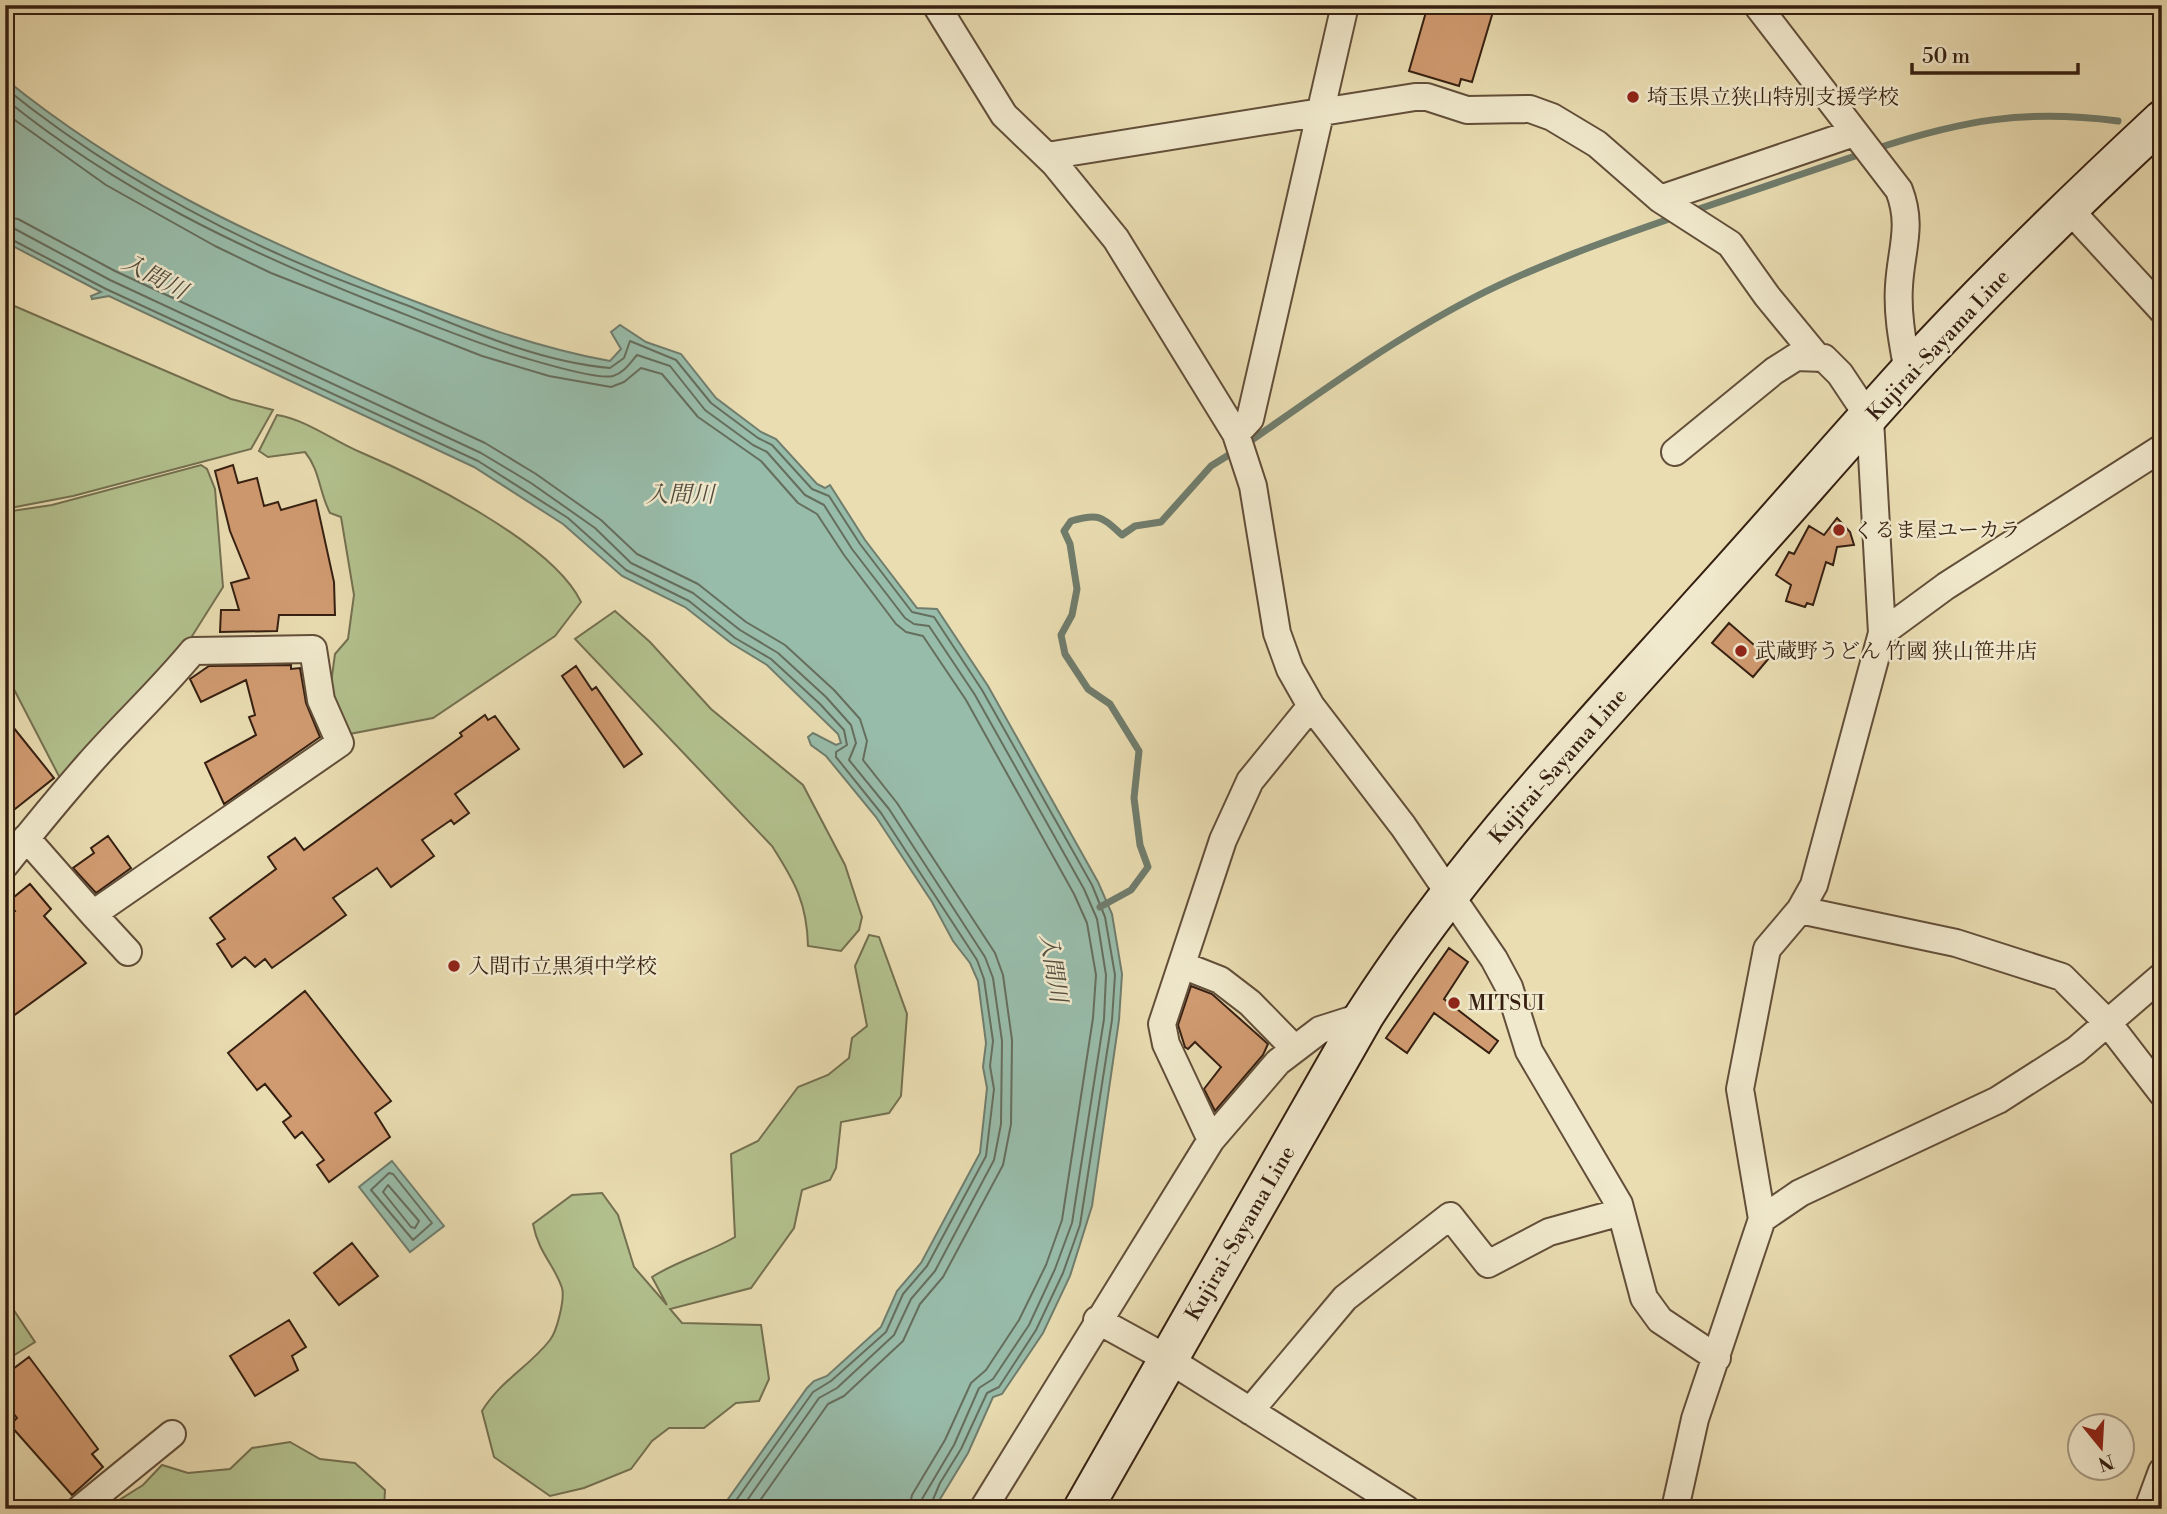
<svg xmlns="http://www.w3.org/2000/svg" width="2167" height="1514" font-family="'Libre Bodoni','Noto Serif JP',serif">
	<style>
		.green { fill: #b3c28f; stroke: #747050; stroke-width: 2 }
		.water { fill: #98bcaa; stroke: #707d6d; stroke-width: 2 }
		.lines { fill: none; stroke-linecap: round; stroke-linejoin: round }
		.shore { stroke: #666e5e; stroke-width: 2 }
		.stream { stroke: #707d6d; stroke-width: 7 }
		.building { fill: #d19b71; stroke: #351f11; stroke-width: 2 }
		.minor-casing { stroke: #624e39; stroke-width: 30 }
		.secondary-casing { stroke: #351f11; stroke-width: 42 }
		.minor { stroke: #f1e9cd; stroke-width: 26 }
		.secondary { stroke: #f1e9cd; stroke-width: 38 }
		.poi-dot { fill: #8f2418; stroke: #f1e9cd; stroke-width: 2.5 }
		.labels { text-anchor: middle; stroke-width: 5; stroke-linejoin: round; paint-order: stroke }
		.poi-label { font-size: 21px; fill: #351f11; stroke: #f1e9cd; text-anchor: start }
		.street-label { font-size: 21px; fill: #351f11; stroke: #f1e9cd }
		.water-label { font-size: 23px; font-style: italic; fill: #534e3f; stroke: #f1e9cd }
	</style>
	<rect width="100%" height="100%" fill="#eaddb2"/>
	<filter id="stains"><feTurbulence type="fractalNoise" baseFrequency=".00286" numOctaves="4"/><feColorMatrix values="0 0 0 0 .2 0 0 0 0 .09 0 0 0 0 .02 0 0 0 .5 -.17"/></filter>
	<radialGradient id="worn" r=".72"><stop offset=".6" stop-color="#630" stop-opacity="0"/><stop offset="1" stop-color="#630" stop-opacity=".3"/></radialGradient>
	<path class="green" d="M 5,302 L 231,399 L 273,410 L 251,449 L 73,496 L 5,509 Z
		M 277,415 C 307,420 332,440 360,452 C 421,478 552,542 581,602 L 555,636 L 433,718 L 344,735 L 329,698 L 335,654 L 348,639 L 354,595 L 341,517 L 330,513 C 319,492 320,470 305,452 L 268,457 L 259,451 Z
		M 201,465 L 207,469 L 215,489 L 223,587 L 189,641 L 62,782 L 5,672 L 5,512 L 52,505 Z
		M 615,611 L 650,642 L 711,709 L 803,785 L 845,865 L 862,917 L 859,930 L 841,951 L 808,946 C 807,903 795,882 772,846 L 575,639 Z
		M 869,935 L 879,937 L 907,1014 L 901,1096 L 889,1113 L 841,1122 L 836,1168 L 830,1180 L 802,1190 L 794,1228 L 751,1288 L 670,1309 L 682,1323 L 761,1325 L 769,1379 L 759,1401 L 736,1403 L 704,1428 L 669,1428 L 652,1441 L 631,1469 L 584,1488 L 550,1496 L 494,1457 L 482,1411 C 501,1380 529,1367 550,1340 C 557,1331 565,1299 562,1288 C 554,1264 539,1254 533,1224 L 572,1195 L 602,1193 L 618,1215 L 634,1267 L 667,1305 L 652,1277 C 679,1260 708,1253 735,1237 L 731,1154 L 758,1141 L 798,1087 L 828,1075 L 849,1058 L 852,1038 L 867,1026 L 855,966 Z
		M 5,1297 L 35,1342 L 5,1361 Z
		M 290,1442 L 320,1459 L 355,1463 L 385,1490 L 384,1509 L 105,1509 L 143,1485 L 162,1465 L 188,1473 L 230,1469 L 252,1448 Z"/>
	<path class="water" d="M 5,79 C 125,176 246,234 388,291 C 461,319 532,347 610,361 L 621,349 L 611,332 L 620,325 L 646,342 L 681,354 L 716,398 L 761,432 L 776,439 L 817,484 L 825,488 L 830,485 L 865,540 L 917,608 L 937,609 L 988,686 L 1098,882 L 1112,914 L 1122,974 L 1119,1020 L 1092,1206 L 1070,1276 L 1043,1333 L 1002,1394 L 993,1397 L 968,1453 L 934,1509 L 721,1509 L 807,1388 L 814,1381 L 827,1376 L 881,1327 L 897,1291 L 921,1263 L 980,1153 L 987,1088 L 983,1067 L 986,1043 L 978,981 L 970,963 L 953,941 L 932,902 L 876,817 L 826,756 L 811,745 L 808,737 L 813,733 L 836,745 L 841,743 L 838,734 L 767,665 L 731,643 L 685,607 L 622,576 L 563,524 L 474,467 L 109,296 L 92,299 L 91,296 L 101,292 L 5,242 Z
		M 392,1161 L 444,1226 L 410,1252 L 359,1187 Z"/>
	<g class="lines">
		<path class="shore" d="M 5,88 C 88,155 179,209 276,253 C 319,273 364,289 409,306 C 473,332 541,362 610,368 L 624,358 L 630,341 L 676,360 L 711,403 L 758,438 L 772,445 L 812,489 L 829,496 L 860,544 L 912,612 L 934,617 L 982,690 L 1092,885 L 1105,917 L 1115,975 L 1112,1020 L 1080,1225 L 1063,1273 L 1036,1330 L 999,1387 L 987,1393 L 961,1449 L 940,1483 L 929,1509
			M 5,99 C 117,190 243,250 376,303 C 425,322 474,343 525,358 C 542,363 598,380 613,376 C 624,373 630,363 637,355 L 670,366 L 705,410 L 753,445 L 767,452 L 805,495 L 824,505 L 852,549 L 905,618 L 914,624 L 929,626 L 975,695 L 1084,889 L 1097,919 L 1106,975 L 1104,1019 L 1072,1223 L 1055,1269 L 1029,1325 L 993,1379 L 979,1388 L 954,1445 L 922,1499 L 920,1509
			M 5,113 L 106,185 L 215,246 L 271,273 L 482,356 L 549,376 L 611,387 L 624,382 L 641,368 L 662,374 L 698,417 L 761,461 L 798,503 L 817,514 L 844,555 L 896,624 L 906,632 L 923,636 L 966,700 L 1074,894 L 1087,923 L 1096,975 L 1093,1018 L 1062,1220 L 1046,1265 L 1019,1320 L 986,1370 L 971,1383 L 945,1440 L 912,1495 L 909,1509
			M 5,217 L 18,219 L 115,271 L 485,443 L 536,474 L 601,520 L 637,554 L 698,584 L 746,622 L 785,645 L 834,690 L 860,719 L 867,741 L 863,760 L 897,803 L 995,953 L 1003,975 L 1012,1040 L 1011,1124 L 1003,1165 L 943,1277 L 920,1304 L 903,1341 L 844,1396 L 828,1404 L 754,1509
			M 5,227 L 15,229 L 110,280 L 481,453 L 531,483 L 595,528 L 631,563 L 693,593 L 740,630 L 778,653 L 826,697 L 851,725 L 856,743 L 849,760 L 889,809 L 985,957 L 993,978 L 1002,1041 L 1001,1124 L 994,1160 L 935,1271 L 911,1299 L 894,1335 L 837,1388 L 819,1398 L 741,1509
			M 5,236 L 106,289 L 478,461 L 568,518 L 626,570 L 689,601 L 735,638 L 771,659 L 820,704 L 844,730 L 847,745 L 836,752 L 836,757 L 881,813 L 977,960 L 984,979 L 993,1041 L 990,1066 L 994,1089 L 986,1156 L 927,1266 L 903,1294 L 886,1332 L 831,1381 L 813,1392 L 730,1509
			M 389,1173 L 393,1174 L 432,1223 L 413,1240 L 371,1190 Z
			M 388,1185 L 419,1221 L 415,1228 L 411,1227 L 383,1192 Z"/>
		<path class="stream" d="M 1875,149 C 1963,120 2025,109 2118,121
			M 1693,211 L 1864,153
			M 1245,445 C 1319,393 1392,340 1473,298 C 1535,266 1608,240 1675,217
			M 1100,907 L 1131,890 L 1148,867 L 1140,845 L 1134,798 L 1139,751 L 1110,704 L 1088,689 L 1065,654 L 1061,635 L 1072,615 L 1077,589 L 1070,544 L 1064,531 L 1071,521 C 1099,513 1101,516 1122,535 L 1135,526 L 1161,522 L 1211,466 L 1235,451"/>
	</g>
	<path class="building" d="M 1428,5 L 1495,5 L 1472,82 L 1461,79 L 1459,86 L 1409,71 Z
		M 233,465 L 238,483 L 257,478 L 264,506 L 278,502 L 281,510 L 316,500 L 334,582 L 335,615 L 279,615 L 277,631 L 220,632 L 221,610 L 239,610 L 231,583 L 249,578 L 230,531 L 215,471 Z
		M 1837,518 L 1850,532 L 1854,545 L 1837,547 L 1833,565 L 1826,562 L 1813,605 L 1807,603 L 1805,607 L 1786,601 L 1791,585 L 1776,575 L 1789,552 L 1794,554 L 1809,526 L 1824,535 Z
		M 1729,623 L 1769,658 L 1753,677 L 1712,643 Z
		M 291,665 L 291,669 L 300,668 L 306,703 L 320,737 L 224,804 L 205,763 L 256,735 L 249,717 L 255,715 L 246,680 L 201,702 L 190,679 L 209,666 Z
		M 576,666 L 592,690 L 596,687 L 642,754 L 624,767 L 562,676 Z
		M 485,715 L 488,720 L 495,716 L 519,749 L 455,794 L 469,813 L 454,824 L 451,820 L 422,840 L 434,856 L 391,887 L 377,868 L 333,898 L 346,915 L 272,968 L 265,959 L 255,967 L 245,957 L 232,967 L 217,944 L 225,939 L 210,918 L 276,869 L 268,857 L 295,838 L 304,850 L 462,736 L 460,733 Z
		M 5,717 L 54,778 L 5,817 Z
		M 108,836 L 131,868 L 96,893 L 73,868 L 94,853 L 91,848 Z
		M 30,884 L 51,909 L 44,916 L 86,963 L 5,1022 L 5,972 L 13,965 L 5,955 L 5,919 L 15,911 L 8,902 Z
		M 1449,948 L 1468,962 L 1444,999 L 1498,1041 L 1489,1053 L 1434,1013 L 1407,1053 L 1386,1038 Z
		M 1191,986 L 1212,994 L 1268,1044 L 1263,1055 L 1215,1111 L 1204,1089 L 1221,1067 L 1195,1042 L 1188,1049 L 1185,1047 L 1178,1025 Z
		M 305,991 L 391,1101 L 375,1113 L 390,1137 L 329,1182 L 317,1165 L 324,1160 L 302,1132 L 295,1138 L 283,1122 L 291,1116 L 265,1084 L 257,1090 L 228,1053 Z
		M 352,1243 L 378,1276 L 339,1305 L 314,1273 Z
		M 289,1320 L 306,1347 L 292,1356 L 298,1370 L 255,1396 L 230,1356 Z
		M 29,1357 L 98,1449 L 92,1454 L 103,1467 L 72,1495 L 10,1425 L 17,1418 L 5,1403 L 5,1375 Z"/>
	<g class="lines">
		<g class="minor-casing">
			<path id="minor" d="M 936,5 L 1004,115 L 1055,164 L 1116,239 L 1236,434 L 1253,486 L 1277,633 L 1290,669 L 1311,706 L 1403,826 L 1494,959 L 1509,987 L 1529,1051 L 1619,1204 L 1644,1298 L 1660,1320 L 1717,1358
				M 1757,5 L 1899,190 C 1913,226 1901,249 1899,286 C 1897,315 1903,344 1908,372
				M 1047,156 L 1415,97 L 1427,97 L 1467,110 L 1530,109 L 1552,117 L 1597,144 L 1660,199 L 1730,244 L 1767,296 L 1818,358
				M 1660,199 L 1854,133
				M 2068,208 L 2162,310
				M 1236,434 L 1250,419 L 1345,5
				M 1675,452 L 1774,371 L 1796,357 L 1824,358 L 1840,374 L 1870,419 L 1882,633 L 1814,885 L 1800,910 L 1767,949 L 1740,1089 L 1762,1219
				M 1882,633 L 1946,586 L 2162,448
				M 5,865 C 32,831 59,798 88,765 C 122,726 160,691 193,651 L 313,649 L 321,700 L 340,743 L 93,914 L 26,838
				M 1800,910 L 1956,943 L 2062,977 L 2108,1023 L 2162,1093
				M 93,914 L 128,952
				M 1182,965 L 1220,980 L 1250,1003 L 1295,1049
				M 1211,1140 L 1166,1044 L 1162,1024 L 1223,840 L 1250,781 L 1311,706
				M 1097,1320 L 1168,1359 L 1406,1509
				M 1250,1411 L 1345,1298 L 1450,1216 L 1488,1264 L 1549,1232 L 1621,1212
				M 80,1509 L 172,1434
				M 983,1509 L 1211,1140 L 1278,1062 L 1320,1030 L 1364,1016
				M 1675,1509 L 1695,1419 L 1762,1219 L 1800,1193 L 1998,1100 L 2076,1050 L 2162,976
				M 2148,1509 L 2162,1471"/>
		</g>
		<g class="secondary-casing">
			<path id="secondary" d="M 1083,1509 L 1364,1016 C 1461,864 1584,735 1704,601 C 1773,525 1840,447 1909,371 C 1989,284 2075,201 2162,120"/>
		</g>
		<use href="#minor" class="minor"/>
		<use href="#secondary" class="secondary"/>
	</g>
	<g class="poi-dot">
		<circle cx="1633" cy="97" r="7"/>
		<circle cx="1839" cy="530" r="7"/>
		<circle cx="1741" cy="651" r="7"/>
		<circle cx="454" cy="966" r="7"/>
		<circle cx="1454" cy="1003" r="7"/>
	</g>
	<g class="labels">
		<g class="poi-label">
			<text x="1647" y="104">埼玉県立狭山特別支援学校</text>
			<text x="1853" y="537">くるま屋ユーカラ</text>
			<text x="1755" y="658">武蔵野うどん 竹國 狭山笹井店</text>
			<text x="468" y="973">入間市立黒須中学校</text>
			<text x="1468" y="1010">MITSUI</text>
		</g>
		<g class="street-label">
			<text transform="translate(1938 345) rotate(-47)" y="7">Kujirai-Sayama Line</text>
			<text transform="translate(1558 766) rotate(-49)" y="7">Kujirai-Sayama Line</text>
			<text transform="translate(1240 1233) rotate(-60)" y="7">Kujirai-Sayama Line</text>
		</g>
		<g class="water-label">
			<text transform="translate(155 276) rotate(28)" y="8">入間川</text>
			<text x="680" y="502">入間川</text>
			<text transform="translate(1054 968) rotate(81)" y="8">入間川</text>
		</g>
	</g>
	<rect width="2167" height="1514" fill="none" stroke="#eaddb2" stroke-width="28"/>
	<rect x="7" y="7" width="2153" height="1500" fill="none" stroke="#351f11" stroke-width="3.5"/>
	<rect x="14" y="14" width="2139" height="1486" fill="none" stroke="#351f11" stroke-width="2"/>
	<g transform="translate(2101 1447) rotate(162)"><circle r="33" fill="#f1e9cd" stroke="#a69882" stroke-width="2"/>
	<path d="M0-5L12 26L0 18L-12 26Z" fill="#8f2418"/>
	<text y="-10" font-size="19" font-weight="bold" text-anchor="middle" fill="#351f11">N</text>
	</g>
	<path d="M1912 63v10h166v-10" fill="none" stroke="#351f11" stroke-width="3.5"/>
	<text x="1922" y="63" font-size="21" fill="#351f11" stroke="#f1e9cd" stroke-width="5" paint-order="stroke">50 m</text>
	<rect width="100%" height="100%" filter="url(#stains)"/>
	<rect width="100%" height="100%" fill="url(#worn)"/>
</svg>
